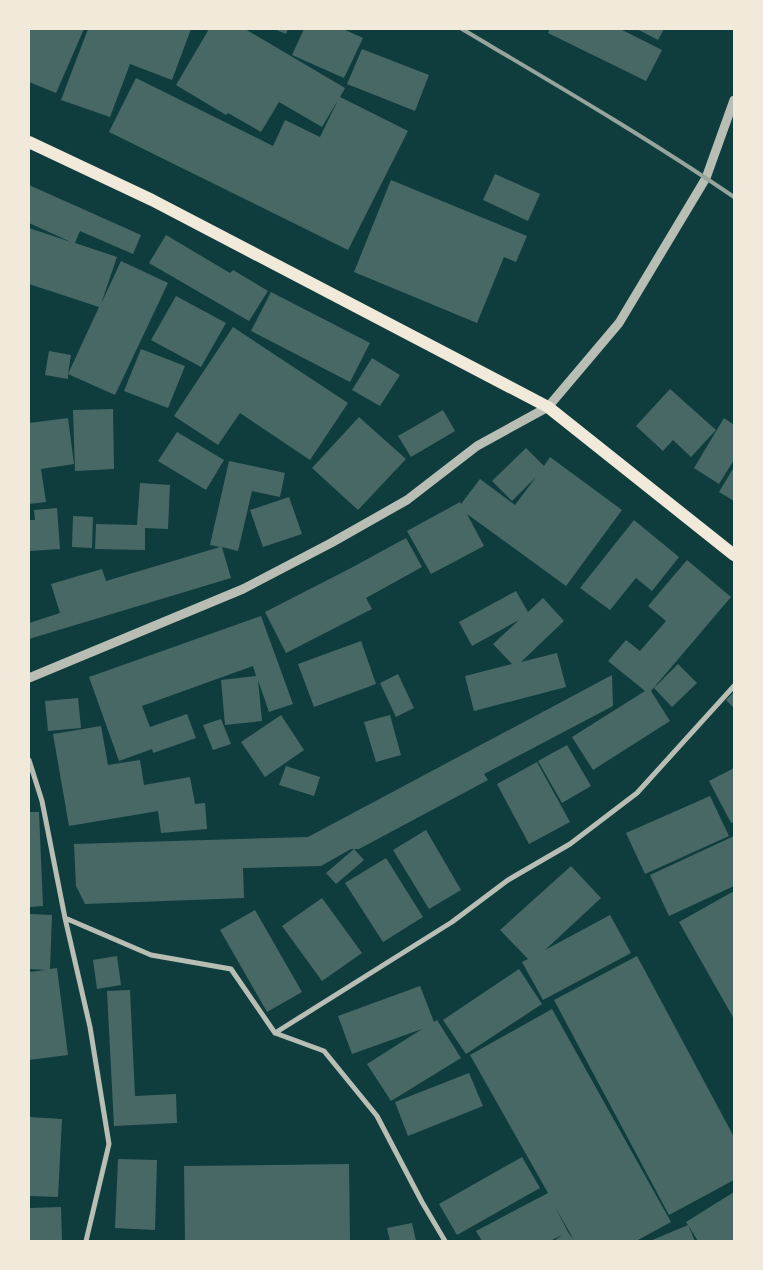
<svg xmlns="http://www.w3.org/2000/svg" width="763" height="1270" font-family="Mulish,sans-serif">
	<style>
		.building { fill: #486865; fill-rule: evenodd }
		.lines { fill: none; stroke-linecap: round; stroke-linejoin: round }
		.minor { stroke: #b8beb3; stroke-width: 5 }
		.tertiary { stroke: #b8beb3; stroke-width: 9 }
		.primary { stroke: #f1e9da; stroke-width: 12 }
		.rail { stroke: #97a49c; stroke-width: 4 }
	</style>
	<rect width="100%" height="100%" fill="#0f3d3e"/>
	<path class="building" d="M 29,29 L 84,29 L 56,93 L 29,82 Z
		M 88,29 L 191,29 L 172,80 L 130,64 L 110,117 L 61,100 Z
		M 209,29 L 245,29 L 345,88 L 340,97 L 408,131 L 348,250 L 109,132 L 136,78 L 273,146 L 285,120 L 320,137 L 338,100 L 322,127 L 279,102 L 261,132 L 228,113 L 226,115 L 176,85 Z
		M 274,29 L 288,29 L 286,34 Z
		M 304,29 L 343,29 L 363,38 L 344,78 L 292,55 Z
		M 550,29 L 620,29 L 662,50 L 646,81 L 548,33 Z
		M 637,29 L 664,29 L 658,40 Z
		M 362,49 L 429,75 L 415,111 L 347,84 Z
		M 495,174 L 540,194 L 528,221 L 483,200 Z
		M 391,180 L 527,236 L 516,262 L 504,257 L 477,323 L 354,272 Z
		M 29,185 L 141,235 L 133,254 L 80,231 L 75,243 L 117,257 L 101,304 L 121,261 L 168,283 L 115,395 L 68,374 L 68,379 L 45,375 L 49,351 L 71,355 L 68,374 L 99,307 L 29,284 L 29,228 L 71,242 L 29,223 Z
		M 166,235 L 230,273 L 233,270 L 268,291 L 249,321 L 149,263 Z
		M 271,292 L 370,343 L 350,382 L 251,331 Z
		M 176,296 L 226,323 L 201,367 L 151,340 Z
		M 233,327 L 348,403 L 310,460 L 240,413 L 218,445 L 174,416 Z
		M 141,349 L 185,366 L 168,408 L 124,391 Z
		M 372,358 L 400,375 L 380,406 L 352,390 Z
		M 670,389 L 716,430 L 691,457 L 673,440 L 663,451 L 636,426 Z
		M 113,409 L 114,469 L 75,471 L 73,410 Z
		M 443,410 L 455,431 L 411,457 L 398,436 Z
		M 359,417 L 406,459 L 358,510 L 312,468 Z
		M 68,418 L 74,464 L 41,469 L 46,502 L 29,504 L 29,423 Z
		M 724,418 L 734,425 L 734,460 L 719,484 L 694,468 Z
		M 177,432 L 224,460 L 206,490 L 158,461 Z
		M 526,448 L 544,466 L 550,457 L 622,510 L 566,586 L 467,514 L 484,546 L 431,574 L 407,531 L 460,502 L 461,504 L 480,479 L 515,505 L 536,477 L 512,501 L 492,481 Z
		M 229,461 L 285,473 L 280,497 L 252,491 L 238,551 L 222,547 L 231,578 L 29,639 L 29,623 L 60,613 L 51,584 L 102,569 L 106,581 L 220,547 L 210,545 Z
		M 734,467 L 734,501 L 719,492 Z
		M 140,483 L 170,485 L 168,529 L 145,528 L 145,550 L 95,549 L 96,524 L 137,525 Z
		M 289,497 L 302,534 L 263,547 L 250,510 Z
		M 57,508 L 60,549 L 29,551 L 29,520 L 35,520 L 34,510 Z
		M 73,516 L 93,517 L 92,548 L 72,547 Z
		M 634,520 L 679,557 L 652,591 L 636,578 L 610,610 L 580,588 Z
		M 406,538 L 422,567 L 366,598 L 372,609 L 286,653 L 265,612 L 351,568 Z
		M 687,560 L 731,597 L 651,691 L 670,721 L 593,770 L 572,737 L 645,691 L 608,661 L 626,640 L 640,651 L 666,621 L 648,606 Z
		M 516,591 L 528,612 L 543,598 L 564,621 L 521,662 L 557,653 L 566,687 L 474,711 L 465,676 L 512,664 L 493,644 L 519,620 L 472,646 L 459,622 Z
		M 261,616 L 293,704 L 269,712 L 258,680 L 262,721 L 225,725 L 221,680 L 256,676 L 253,666 L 142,706 L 150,727 L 187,714 L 196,738 L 153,753 L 152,749 L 119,761 L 89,677 Z
		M 361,641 L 376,684 L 314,707 L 298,664 Z
		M 678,664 L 697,683 L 672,707 L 654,688 Z
		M 398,674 L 414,708 L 396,717 L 380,683 Z
		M 612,675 L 613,706 L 484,774 L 488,780 L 359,849 L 354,849 L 364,860 L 336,884 L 326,873 L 354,849 L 351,849 L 321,866 L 243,868 L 244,898 L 85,904 L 76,886 L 74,844 L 308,837 Z
		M 734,692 L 734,708 L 726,700 Z
		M 78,698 L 81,728 L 48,731 L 45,701 Z
		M 281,715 L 304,750 L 265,777 L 241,742 Z
		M 390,715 L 401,755 L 376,762 L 364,722 Z
		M 221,719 L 231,744 L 213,750 L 203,725 Z
		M 101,726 L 108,765 L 140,760 L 144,785 L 190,777 L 195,804 L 205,803 L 207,829 L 161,833 L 158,811 L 69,826 L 53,734 Z
		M 567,745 L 591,786 L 562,803 L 538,761 Z
		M 537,762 L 570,822 L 529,844 L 497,784 Z
		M 286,766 L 320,777 L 314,796 L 279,785 Z
		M 734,768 L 734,822 L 731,823 L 709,781 Z
		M 710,796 L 729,836 L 645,874 L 626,833 Z
		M 29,812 L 39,812 L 43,906 L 29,907 Z
		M 426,830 L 461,890 L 429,909 L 393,850 Z
		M 734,836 L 734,886 L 669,916 L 650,875 Z
		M 386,858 L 423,917 L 383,942 L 345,883 Z
		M 571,866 L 601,898 L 545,950 L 610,915 L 631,953 L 543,1000 L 522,962 L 528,959 L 500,930 Z
		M 734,891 L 734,1019 L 679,922 Z
		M 322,898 L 362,953 L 322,981 L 282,926 Z
		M 255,910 L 302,992 L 267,1012 L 220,930 Z
		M 29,914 L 52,915 L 50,969 L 57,968 L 68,1055 L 29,1060 L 29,972 L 46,970 L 29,969 Z
		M 117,956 L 121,985 L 97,989 L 93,960 Z
		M 637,956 L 734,1137 L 734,1180 L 669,1215 L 554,1000 Z
		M 519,969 L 542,1004 L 466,1054 L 443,1020 Z
		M 420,986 L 434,1022 L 437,1020 L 461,1058 L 391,1101 L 367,1064 L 422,1029 L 352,1054 L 338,1016 Z
		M 130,990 L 135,1096 L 176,1094 L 177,1123 L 114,1126 L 107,991 Z
		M 552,1009 L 671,1222 L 636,1241 L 554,1241 L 562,1235 L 550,1241 L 482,1241 L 476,1231 L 548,1193 L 470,1055 ZM 554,1205 L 574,1240 L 568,1232 Z
		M 469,1073 L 483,1106 L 408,1136 L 395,1102 Z
		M 29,1117 L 62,1119 L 58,1197 L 29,1196 Z
		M 522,1157 L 540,1188 L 457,1235 L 439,1204 Z
		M 118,1159 L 157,1160 L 155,1230 L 115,1228 Z
		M 349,1164 L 350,1241 L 185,1241 L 184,1166 Z
		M 734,1192 L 734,1241 L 698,1241 L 686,1222 Z
		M 61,1207 L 62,1241 L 29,1241 L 29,1208 Z
		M 412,1223 L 416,1241 L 390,1241 L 387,1228 Z
		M 688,1225 L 695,1241 L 650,1241 Z"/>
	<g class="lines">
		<path class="minor" d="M 29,760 L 42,801 L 65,918 L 90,1027 L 109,1144 L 86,1241
			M 65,918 L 151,955 L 231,969 L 275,1033 L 452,922 L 508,880 L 570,844 L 637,793 L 734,686
			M 275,1033 L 324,1051 L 377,1116 L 422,1202 L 445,1241"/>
		<path class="tertiary" d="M 29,678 L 243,589 L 331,543 L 407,500 L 477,446 L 548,407 L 619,323 L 706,178 L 734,100"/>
		<path class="primary" d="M 29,142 L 152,200 L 548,407 L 734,555"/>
		<path class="rail" d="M 462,29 C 553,83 646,137 734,197"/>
	</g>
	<rect width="763" height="1270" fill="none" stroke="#f1e9da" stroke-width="60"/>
</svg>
